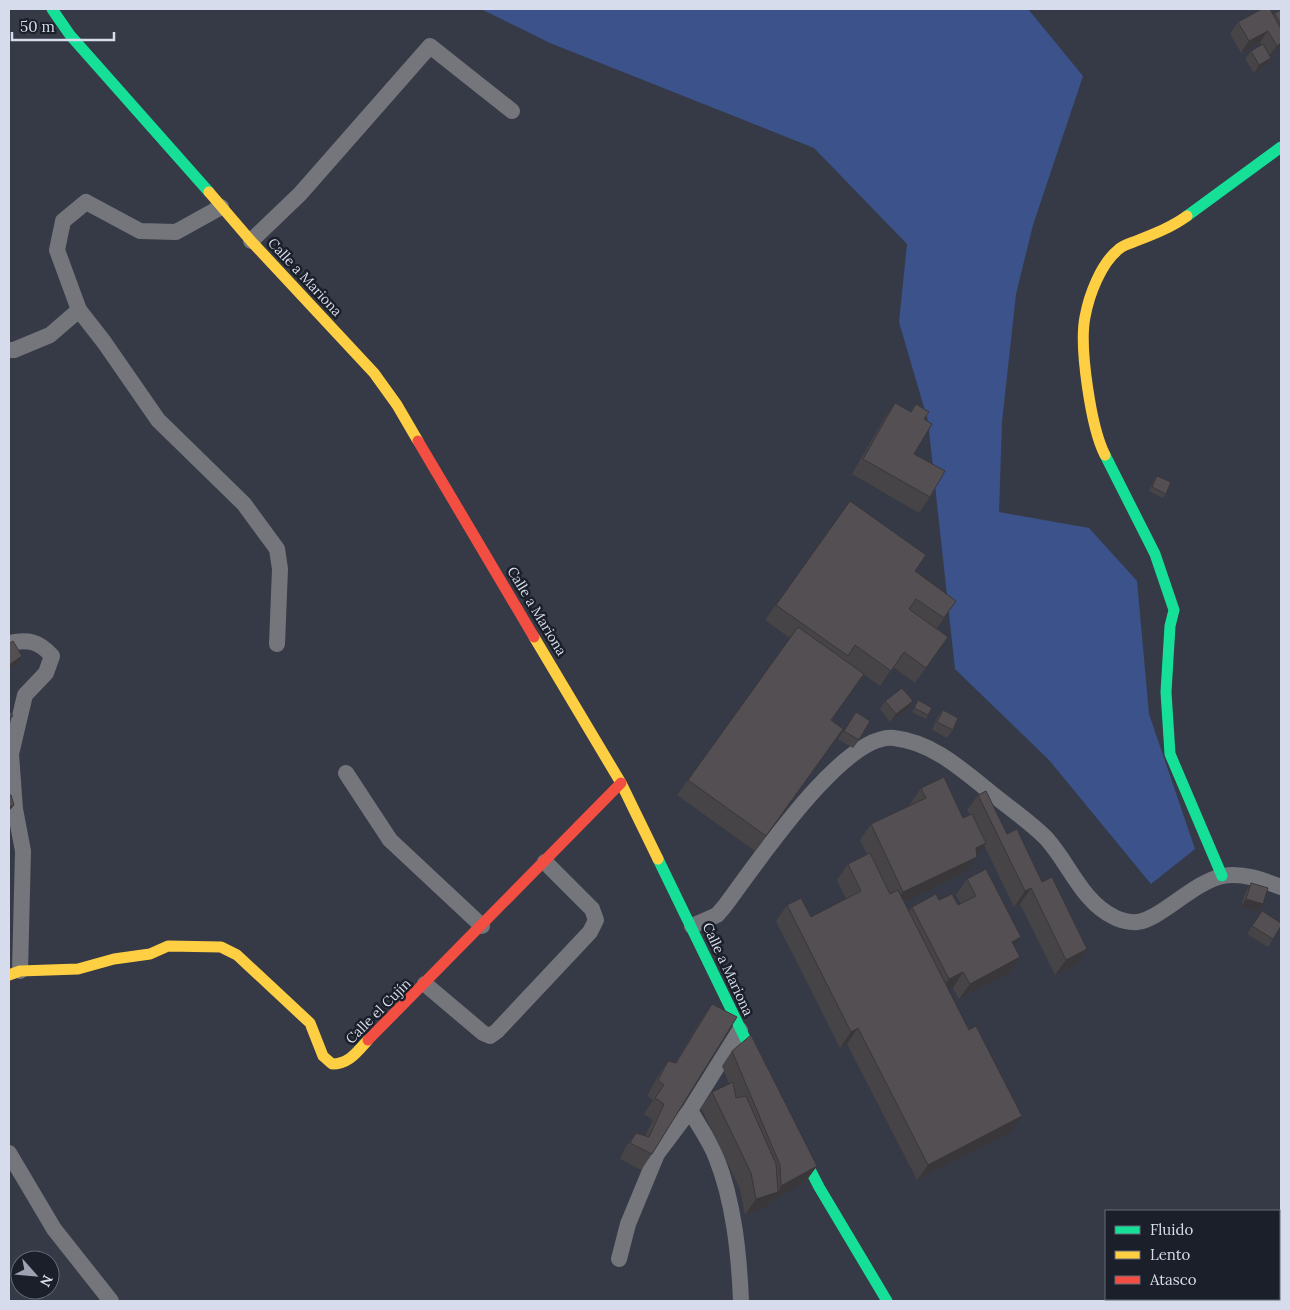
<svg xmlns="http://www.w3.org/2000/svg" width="1290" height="1310" font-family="Lora,serif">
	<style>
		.green { fill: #3c528b }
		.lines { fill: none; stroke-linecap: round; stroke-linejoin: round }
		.street { stroke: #74767b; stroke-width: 16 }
		.fast { stroke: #16e098; stroke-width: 11 }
		.slow { stroke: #ffcf43; stroke-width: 11 }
		.jam { stroke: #f24e42; stroke-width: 11 }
		.wall { fill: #474447 }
		.shaded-wall { fill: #3a373a }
		.building { fill: #534f53; stroke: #3a373a }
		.labels { text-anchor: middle; stroke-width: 5; stroke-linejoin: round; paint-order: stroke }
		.street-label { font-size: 14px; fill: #d6dceb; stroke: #1a1f29 }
	</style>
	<rect width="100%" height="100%" fill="#353a46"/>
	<path class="green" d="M 481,9 L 1028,9 L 1083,76 L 1033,225 L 1016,294 L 1002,422 L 999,512 L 1089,528 L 1137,581 L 1149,714 L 1195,849 L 1151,884 L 1049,760 L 955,669 L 928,421 L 899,322 L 907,244 L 814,148 L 550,43 Z"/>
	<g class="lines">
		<path class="street" d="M 221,207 L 176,232 L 140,231 L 86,202 L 63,221 L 57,250 L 79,310 L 104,342 L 158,420 L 244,504 L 277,549 L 280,569 L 277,644
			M 251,241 L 300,194 L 430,46 L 512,111
			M 9,350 L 14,350 L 50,335 L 79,310
			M 9,643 C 28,639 39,641 52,656 L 46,673 L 25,695 L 11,754 L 15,809 L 23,851 L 20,971
			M 346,773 L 390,840 L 482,926
			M 692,926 L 717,915 L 724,907 C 753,869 843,732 894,738 C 930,742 958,766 985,788 C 1005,805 1028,820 1046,838 C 1069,863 1082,902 1114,917 C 1119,920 1131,923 1137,922 C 1160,920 1193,882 1223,876 C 1242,872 1263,880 1281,887
			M 425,984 L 483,1033 L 490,1036 L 497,1031 L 590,932 L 596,920 L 592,909 L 545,862
			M 690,1110 C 698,1125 710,1141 716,1157 C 734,1202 739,1254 741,1301
			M 9,1153 L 54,1229 L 111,1301
			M 619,1259 L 628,1224 L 657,1154 L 690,1110 L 740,1030"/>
		<path class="fast" d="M 52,9 L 70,35 L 209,192
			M 1187,216 L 1281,147
			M 1105,455 L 1155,554 L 1174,610 L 1170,626 L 1166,692 L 1170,754 L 1222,876
			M 658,859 L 760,1069
			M 797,1144 L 819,1187 L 887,1301"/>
		<path class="slow" d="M 209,192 L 251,241 L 374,373 L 397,405 L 418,441
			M 1105,455 C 1091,428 1079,347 1085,317 C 1089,295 1101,263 1119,249 C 1123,245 1131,243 1136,241 C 1154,234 1172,227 1187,216
			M 534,637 L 621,783 L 658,859
			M 9,975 L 20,971 L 78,969 L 114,959 L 150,954 L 168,946 L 221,947 L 237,955 L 310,1023 L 323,1056 L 332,1064 C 349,1064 357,1052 368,1040"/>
		<path class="jam" d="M 418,441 L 534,637
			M 368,1040 L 621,783"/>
	</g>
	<path class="wall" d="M 1281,10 L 1281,43 L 1273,55 L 1270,56 L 1271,58 L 1266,66 L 1254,73 L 1245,59 L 1251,51 L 1261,45 L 1260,42 L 1241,53 L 1230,34 L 1238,22 L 1273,15 L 1275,13 Z
		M 895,403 L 910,412 L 916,404 L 924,419 L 914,454 L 930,497 L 919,513 L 852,474 L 884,419 Z
		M 1157,476 L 1166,494 L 1163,498 L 1149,491 L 1154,480 Z
		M 850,501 L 915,571 L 956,601 L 937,628 L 948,637 L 915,683 L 893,667 L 880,686 L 863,674 L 831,720 L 843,729 L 755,851 L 677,795 L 790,638 L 765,620 Z
		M 918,700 L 928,715 L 926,719 L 912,712 Z
		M 885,701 L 913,701 L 907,709 L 890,722 L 880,709 Z
		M 943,710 L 953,730 L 947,738 L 932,730 L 937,718 Z
		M 856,712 L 859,740 L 853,748 L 838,739 Z
		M 921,788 L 963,818 L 970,815 L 967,810 L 978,795 L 1042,882 L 1087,949 L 1076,965 L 1055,975 L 1020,904 L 1014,907 L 984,845 L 966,872 L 904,902 L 909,911 L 912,907 L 939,900 L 958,905 L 961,904 L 956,895 L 967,879 L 1015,947 L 1020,957 L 1009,973 L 959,999 L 953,988 L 949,990 L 1011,1132 L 917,1180 L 847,1044 L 840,1048 L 776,921 L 787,905 L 811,917 L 846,899 L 837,880 L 848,864 L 867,854 L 860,840 L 871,824 L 911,805 L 910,804 Z
		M 1251,883 L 1263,904 L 1258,912 L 1241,907 L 1246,891 Z
		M 1262,911 L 1281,923 L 1281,929 L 1280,928 L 1268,947 L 1247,934 Z
		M 712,1004 L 652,1154 L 641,1170 L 620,1159 L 625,1148 L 636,1133 L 645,1136 L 653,1120 L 644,1114 L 653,1100 L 647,1096 L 658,1076 L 668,1061 L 675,1063 L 701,1020 Z
		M 732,1051 L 817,1166 L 806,1181 L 770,1202 L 767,1207 L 745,1215 L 740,1189 L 701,1108 L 712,1092 L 729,1084 L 722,1066 Z"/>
	<path class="shaded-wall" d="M 1268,31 L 1260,42 L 1241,53 L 1249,41 Z
		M 1281,43 L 1273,55 L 1268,57 L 1277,46 Z
		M 1271,58 L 1266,66 L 1254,73 L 1259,65 Z
		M 22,656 L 17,664 L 9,669 L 9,665 Z
		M 913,701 L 907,709 L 890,722 L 896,714 Z
		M 14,805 L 11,809 L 9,810 L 9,807 Z
		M 986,843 L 966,872 L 893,908 L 903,892 L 976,848 Z
		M 1031,888 L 1020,904 L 1014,907 L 1025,891 Z
		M 1246,899 L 1263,904 L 1258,912 L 1241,907 Z
		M 1021,937 L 1010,953 L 1012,942 Z
		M 1087,949 L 1076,965 L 1055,975 L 1066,960 Z
		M 1020,957 L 1009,973 L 959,999 L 970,984 Z
		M 963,972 L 953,988 L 938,995 L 949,979 Z
		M 858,1028 L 847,1044 L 840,1048 L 851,1032 Z
		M 1022,1116 L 1011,1132 L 917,1180 L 928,1165 Z
		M 817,1166 L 806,1181 L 770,1202 L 767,1207 L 745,1215 L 756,1199 L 778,1192 L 781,1186 Z"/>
	<path class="building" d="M 1262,9 L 1270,9 L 1281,29 L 1281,43 L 1277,46 L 1268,31 L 1249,41 L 1238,22 Z
		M 1281,10 L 1281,25 L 1275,13 Z
		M 1263,44 L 1271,58 L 1259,65 L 1251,51 Z
		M 895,403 L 911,412 L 916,404 L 929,412 L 924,419 L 932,424 L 914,454 L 945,471 L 930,497 L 863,459 Z
		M 1157,476 L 1171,482 L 1166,494 L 1152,487 Z
		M 850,501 L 926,555 L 915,571 L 956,601 L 944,618 L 916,599 L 909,609 L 948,637 L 926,668 L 904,652 L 891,671 L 855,645 L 848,656 L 776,605 Z
		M 798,627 L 864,674 L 831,720 L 843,729 L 766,836 L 688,780 Z
		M 13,641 L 22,656 L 9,665 L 9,644 Z
		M 902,688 L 913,701 L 896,714 L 885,701 Z
		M 918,700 L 932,708 L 928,715 L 914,708 Z
		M 9,709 L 13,716 L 9,718 Z
		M 943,710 L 958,718 L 953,730 L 937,722 Z
		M 856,712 L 870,721 L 859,740 L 844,731 Z
		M 944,777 L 963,818 L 972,814 L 986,843 L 976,848 L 977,857 L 903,892 L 871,824 L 926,798 L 921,788 Z
		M 986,791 L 1007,834 L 1017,829 L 1042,882 L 1052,877 L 1087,949 L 1066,960 L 1031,888 L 1025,891 L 978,795 Z
		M 9,795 L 11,795 L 14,805 L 9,807 Z
		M 870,853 L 890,894 L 898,890 L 969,1030 L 976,1026 L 1022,1116 L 928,1165 L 858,1028 L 851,1032 L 787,905 L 801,898 L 811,917 L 861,891 L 848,864 Z
		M 986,869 L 1021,937 L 1012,942 L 1020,957 L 970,984 L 963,972 L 949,979 L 912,907 L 936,894 L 939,900 L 952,894 L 958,905 L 976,896 L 967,879 Z
		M 1251,883 L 1268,888 L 1263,904 L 1246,899 Z
		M 1262,911 L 1281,923 L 1281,926 L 1273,939 L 1252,926 Z
		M 712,1004 L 737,1017 L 652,1154 L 630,1143 L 636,1133 L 649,1137 L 664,1104 L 655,1098 L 664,1085 L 658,1080 L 668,1061 L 676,1063 Z
		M 751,1035 L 817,1166 L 781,1186 L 780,1165 L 732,1051 Z
		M 733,1082 L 736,1098 L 746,1096 L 776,1164 L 778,1192 L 756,1199 L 751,1173 L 712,1092 Z"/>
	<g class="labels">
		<g class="street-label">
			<text transform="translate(305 277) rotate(47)" y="5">Calle a Mariona</text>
			<text transform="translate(537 611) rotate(59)" y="5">Calle a Mariona</text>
			<text transform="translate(728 969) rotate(65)" y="5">Calle a Mariona</text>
			<text transform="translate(378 1011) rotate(-45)" y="5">Calle el Cujín</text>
		</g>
	</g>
	<rect width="1290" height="1310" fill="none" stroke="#d6dceb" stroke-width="20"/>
	<rect x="1105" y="1210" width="175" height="90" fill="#1a1f29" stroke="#656b77"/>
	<rect x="1115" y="1226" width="25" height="8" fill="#16e098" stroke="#656b77"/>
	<text x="1150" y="1235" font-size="15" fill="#d6dceb">Fluido</text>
	<rect x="1115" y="1251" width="25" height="8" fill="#ffcf43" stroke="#656b77"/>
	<text x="1150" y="1260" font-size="15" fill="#d6dceb">Lento</text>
	<rect x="1115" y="1276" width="25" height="8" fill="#f24e42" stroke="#656b77"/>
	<text x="1150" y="1285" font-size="15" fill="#d6dceb">Atasco</text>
	<g transform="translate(35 1275) rotate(117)"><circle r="24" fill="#1a1f29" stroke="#656b77"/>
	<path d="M0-4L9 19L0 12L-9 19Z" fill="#9ea3b1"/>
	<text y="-8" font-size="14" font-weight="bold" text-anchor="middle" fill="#d6dceb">N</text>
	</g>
	<path d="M12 32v8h102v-8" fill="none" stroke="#d6dceb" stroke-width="2.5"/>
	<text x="20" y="32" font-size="15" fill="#d6dceb" stroke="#1a1f29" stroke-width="4" paint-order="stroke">50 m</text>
</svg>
